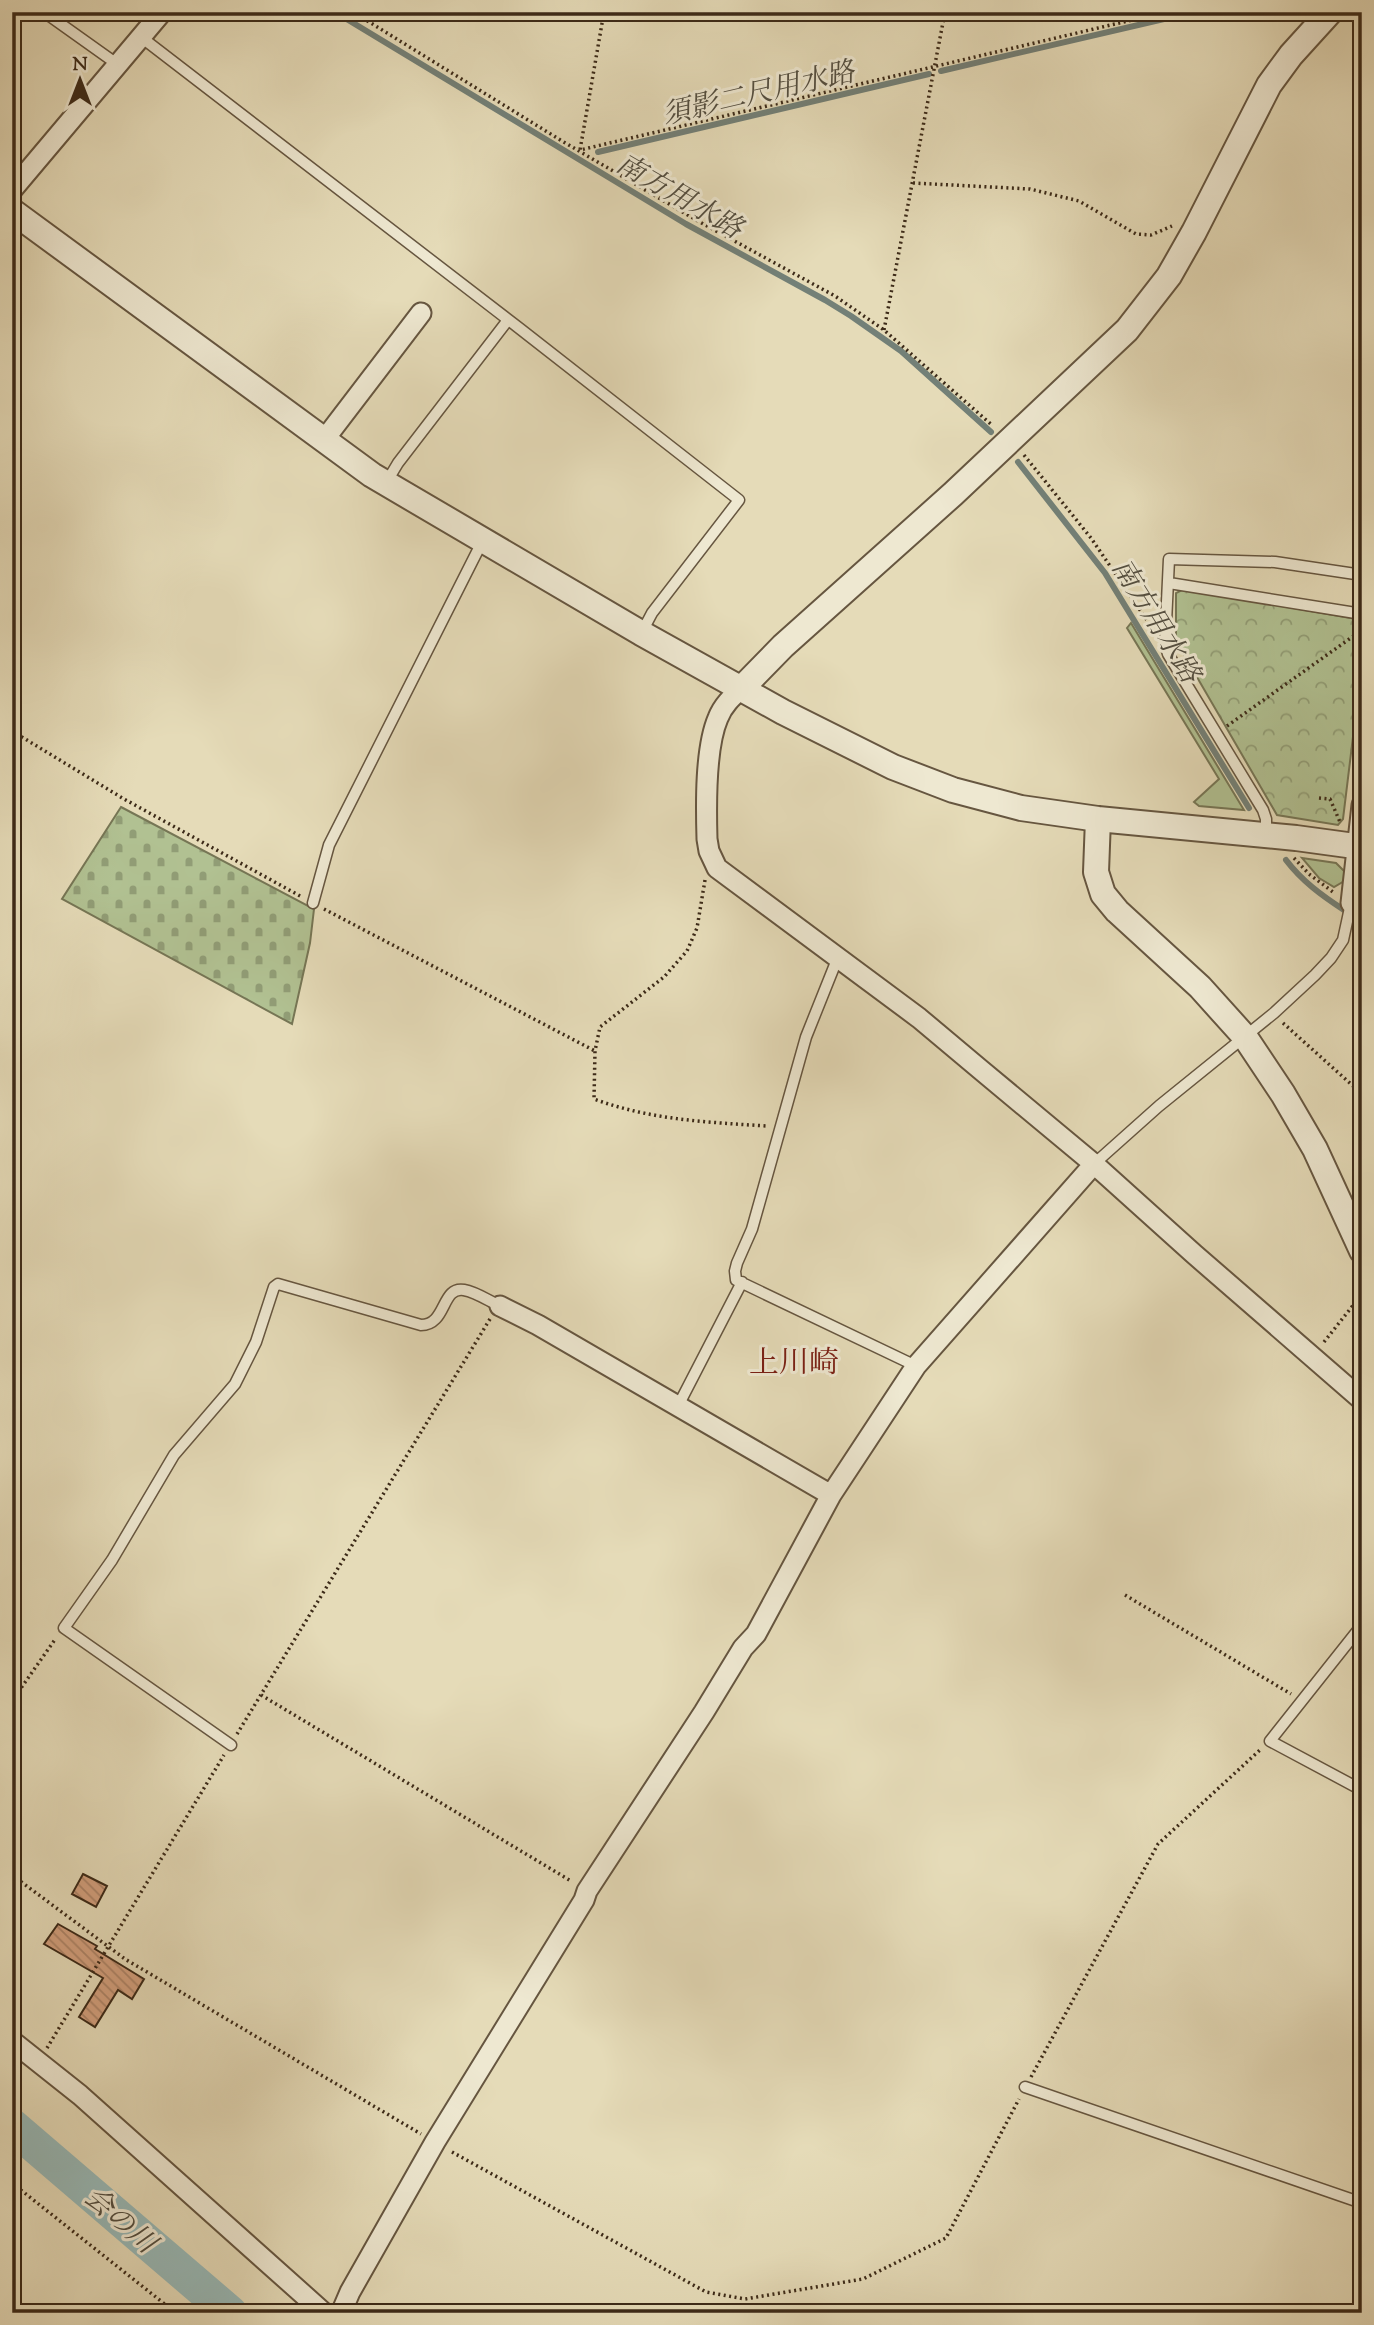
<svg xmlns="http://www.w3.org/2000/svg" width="1374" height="2325" font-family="'Sorts Mill Goudy','Noto Serif JP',serif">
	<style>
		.green { fill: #b1c192; stroke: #767655; stroke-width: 2 }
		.forest { fill: url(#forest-crowns); stroke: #767655; stroke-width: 2 }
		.cemetery { fill: url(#cemetery-stones); stroke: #767655; stroke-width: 2 }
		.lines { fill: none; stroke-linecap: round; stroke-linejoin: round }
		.stream { stroke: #738077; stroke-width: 6 }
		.river { stroke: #98b9b7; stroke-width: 35 }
		.building { fill: url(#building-back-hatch); stroke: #3c2a18; stroke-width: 2 }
		.service-casing { stroke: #665640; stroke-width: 13 }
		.minor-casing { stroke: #665640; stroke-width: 23 }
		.tertiary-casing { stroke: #665640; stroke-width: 28 }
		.path { stroke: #3c2a18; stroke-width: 3.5; stroke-dasharray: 2 3.5; stroke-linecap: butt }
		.service { stroke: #eee8d1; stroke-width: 10 }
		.minor { stroke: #eee8d1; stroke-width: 19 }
		.tertiary { stroke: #eee8d1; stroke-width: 24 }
		.labels { text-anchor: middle; stroke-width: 6; stroke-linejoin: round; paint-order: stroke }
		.water-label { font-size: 28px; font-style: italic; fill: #534e40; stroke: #eee8d1 }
		.quarter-label { font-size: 30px; fill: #7a1f14; stroke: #eee8d1 }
	</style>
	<defs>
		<pattern id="forest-crowns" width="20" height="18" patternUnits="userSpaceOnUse" patternTransform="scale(1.75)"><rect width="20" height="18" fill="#b1c192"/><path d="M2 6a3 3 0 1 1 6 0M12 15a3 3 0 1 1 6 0" fill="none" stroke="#919d76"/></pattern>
		<pattern id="cemetery-stones" width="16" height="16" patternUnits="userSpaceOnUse" patternTransform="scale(1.75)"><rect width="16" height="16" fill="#b1c192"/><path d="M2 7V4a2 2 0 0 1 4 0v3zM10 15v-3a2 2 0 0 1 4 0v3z" fill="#919d76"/></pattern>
		<pattern id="building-back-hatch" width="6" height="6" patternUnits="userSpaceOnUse" patternTransform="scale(1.75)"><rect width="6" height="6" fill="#d3a07e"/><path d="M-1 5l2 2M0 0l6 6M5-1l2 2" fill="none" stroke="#ac8366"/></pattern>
	</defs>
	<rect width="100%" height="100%" fill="#e5dbb8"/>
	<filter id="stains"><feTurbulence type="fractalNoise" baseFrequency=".00286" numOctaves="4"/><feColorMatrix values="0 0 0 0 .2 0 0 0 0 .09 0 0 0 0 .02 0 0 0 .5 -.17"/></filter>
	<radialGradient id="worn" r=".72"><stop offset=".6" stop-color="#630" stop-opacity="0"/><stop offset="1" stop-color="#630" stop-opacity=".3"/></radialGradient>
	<path class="green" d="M 1131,623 L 1244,810 L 1199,806 L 1194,802 L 1219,779 L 1127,628 Z
		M 1302,858 L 1336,863 L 1346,873 L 1346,880 L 1334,887 L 1319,878 Z"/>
	<path class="forest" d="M 1184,589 L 1362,620 L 1362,663 L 1343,819 L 1338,825 L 1277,815 L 1176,641 L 1176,593 Z"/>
	<path class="cemetery" d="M 121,807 L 314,909 L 310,943 L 292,1024 L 62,899 Z"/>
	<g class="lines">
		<path class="stream" d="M 335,12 L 686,224 L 825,300 L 851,316 L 901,351 L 991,432
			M 941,71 L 1194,12
			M 598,152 L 929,74
			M 1018,462 L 1105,573 L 1249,808
			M 1286,860 C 1302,881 1321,895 1344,910
			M 1357,919 L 1362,922"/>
		<path class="river" d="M 12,2126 L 230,2313"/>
	</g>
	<path class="building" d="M 83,1874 L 107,1886 L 96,1907 L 72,1894 Z
		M 58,1924 L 97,1946 L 95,1949 L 144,1979 L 132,1999 L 118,1990 L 95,2027 L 79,2017 L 103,1978 L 44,1944 Z"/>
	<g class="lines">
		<g class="service-casing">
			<path id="service" d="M 44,12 L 117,64
				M 141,37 L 519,328 L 739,500 L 652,613 L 642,632
				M 386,483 L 398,463 L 508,320
				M 1169,583 L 1362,614
				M 1266,834 L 1266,819 L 1263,810 L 1168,654 L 1165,644 L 1169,559 L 1275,562 L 1362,575
				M 313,903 L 329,845 L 482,542
				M 838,957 L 806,1037 L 752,1229 L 737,1263 L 735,1271 L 736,1280 L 916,1366
				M 1094,1164 L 1159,1106 L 1274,1013 L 1315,975 L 1331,958 L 1343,940 L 1351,903
				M 678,1406 L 742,1282
				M 231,1745 L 64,1628 L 112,1560 L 174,1455 L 235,1384 L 256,1342 L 274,1287 L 278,1284 L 421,1325 C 447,1325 441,1286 464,1290 C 476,1292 489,1301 500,1306
				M 1358,1788 L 1270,1741 L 1362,1625
				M 1025,2087 L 1362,2203"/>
		</g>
		<g class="minor-casing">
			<path id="minor" d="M 12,190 L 162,12
				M 324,440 L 421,313
				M 742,688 C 732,697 723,705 718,718 C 705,748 706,805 707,839 L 709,851 L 717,868 L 919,1018 L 981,1070 L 1094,1164 L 1194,1254 L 1362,1400
				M 1351,903 L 1362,805
				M 500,1306 L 538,1325 L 831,1495
				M 12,2041 L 80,2095 L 324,2313
				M 341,2313 L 350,2292 L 435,2142 L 584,1900 L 587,1891 L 704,1712 L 743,1648 L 756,1634 L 831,1495 L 916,1366 L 1094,1164"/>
		</g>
		<g class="tertiary-casing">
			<path id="tertiary" d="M 12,211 L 372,475 L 641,633 L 783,712 L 893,767 L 953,790 L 1021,808 L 1098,819 L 1296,838 L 1362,847
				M 742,688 L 783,646 L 953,494 L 1127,330 L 1169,276 L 1194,232 L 1269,85 L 1291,55 L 1330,12
				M 1098,819 L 1096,872 L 1103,894 L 1117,911 L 1200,987 L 1245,1037 L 1283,1094 L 1315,1149 L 1362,1251"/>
		</g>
		<path class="path" d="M 353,12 L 562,141 L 698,221 L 835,296 L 884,330 L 993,426
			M 604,12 L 580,150 L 1166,12
			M 913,183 L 1030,189 L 1079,201 L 1136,234 L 1151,235 L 1172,226
			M 884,330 L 945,12
			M 1024,455 L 1091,538 L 1151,626
			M 1227,726 L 1362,630
			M 12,731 L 124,799 L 302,897
			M 1319,798 L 1330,799 L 1340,822
			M 1294,858 L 1309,874 L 1333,892
			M 705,880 L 697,928 L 687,951 L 664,977 L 600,1027 L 595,1051 L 594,1099 C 651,1120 706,1122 766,1126
			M 324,909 L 595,1051
			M 1283,1023 L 1362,1094
			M 1324,1342 L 1362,1294
			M 1125,1595 L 1291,1694
			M 261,1695 L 571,1881
			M 12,1701 L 56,1638
			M 237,1734 L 490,1319
			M 12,1875 L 125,1959 L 421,2134
			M 47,2048 L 224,1755
			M 1031,2077 L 1158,1844 L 1261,1749
			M 452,2152 L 706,2292 L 745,2299 L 863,2279 L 946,2238 L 1019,2099
			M 12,2183 L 176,2313"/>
		<use href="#service" class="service"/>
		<use href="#minor" class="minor"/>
		<use href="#tertiary" class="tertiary"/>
	</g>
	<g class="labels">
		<g class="water-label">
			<text transform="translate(758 92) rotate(-13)" y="10">須影二尺用水路</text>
			<text transform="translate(680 195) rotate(30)" y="10">南方用水路</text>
			<text transform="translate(1157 620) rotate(58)" y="10">南方用水路</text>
			<text transform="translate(121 2219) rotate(41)" y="10">会の川</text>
		</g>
		<g class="quarter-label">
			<text x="794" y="1372">上川崎</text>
		</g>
	</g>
	<rect width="1374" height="2325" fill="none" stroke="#e5dbb8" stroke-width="42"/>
	<rect x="14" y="14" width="1346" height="2297" fill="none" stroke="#3c2a18" stroke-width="3.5"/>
	<rect x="21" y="21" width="1332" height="2283" fill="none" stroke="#3c2a18" stroke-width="2"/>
	<g transform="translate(80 80)" stroke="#eee8d1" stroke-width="5" paint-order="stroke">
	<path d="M0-5L12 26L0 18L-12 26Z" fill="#3c2a18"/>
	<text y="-10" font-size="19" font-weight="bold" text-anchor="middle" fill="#3c2a18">N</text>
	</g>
	<rect width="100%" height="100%" filter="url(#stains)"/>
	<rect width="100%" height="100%" fill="url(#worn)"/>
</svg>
